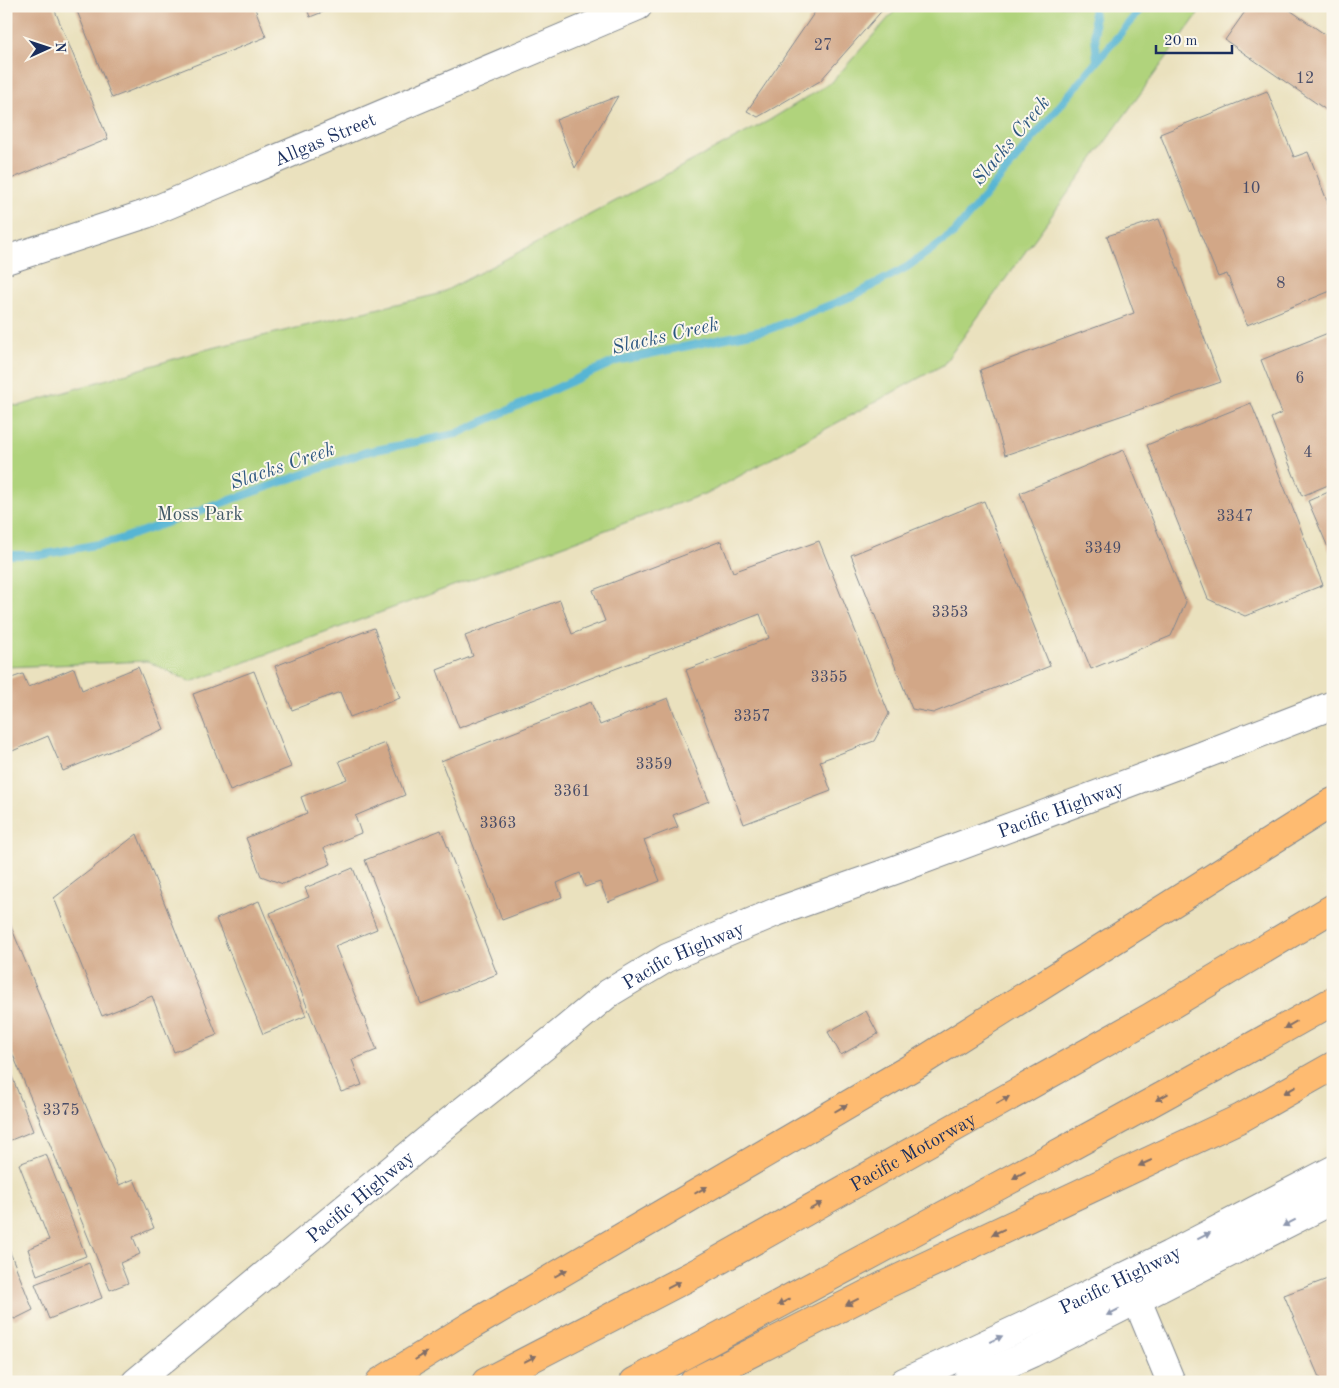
<svg xmlns="http://www.w3.org/2000/svg" width="1339" height="1388" font-family="'Old Standard TT',serif">
	<style>
		.green { fill: #b0d37b; stroke: #66816c }
		.lines { fill: none; stroke-linecap: round; stroke-linejoin: round }
		.stream { stroke: #56b5d4; stroke-width: 8 }
		.building { fill: #d2a787 }
		.minor-casing { stroke: #82888e; stroke-width: 30 }
		.highway-casing { stroke: #82888e; stroke-width: 30 }
		.minor { stroke: #fff; stroke-width: 28 }
		.highway { stroke: #febb71; stroke-width: 28 }
		.oneway { fill: #816e67 }
		.oneway2 { fill: #8d97ae }
		.labels { text-anchor: middle; stroke-width: 4; stroke-linejoin: round; paint-order: stroke }
		.number-label { font-size: 16px; fill: #494d68 }
		.street-label { font-size: 19px; fill: #1b2f5e; stroke: #fbf7ec }
		.park-label { font-size: 19px; fill: #405865; stroke: #fbf7ec }
		.water-label { font-size: 20px; font-style: italic; fill: #2d5781; stroke: #fbf7ec }
	</style>
	<rect width="100%" height="100%" fill="#fbf7ec"/>
	<filter id="ink" filterUnits="userSpaceOnUse"><feTurbulence type="fractalNoise" baseFrequency=".02" numOctaves="2"/><feDisplacementMap in="SourceGraphic" scale="10" xChannelSelector="R" yChannelSelector="G"/><feConvolveMatrix kernelMatrix="1 2 1 2 8 2 1 2 1" color-interpolation-filters="sRGB"/></filter>
	<filter id="wash" filterUnits="userSpaceOnUse"><feTurbulence type="fractalNoise" baseFrequency=".0096" numOctaves="4" result="noise"/><feDisplacementMap in="SourceGraphic" scale="20" xChannelSelector="R" yChannelSelector="G"/><feGaussianBlur stdDeviation="1.12" result="paint"/><feColorMatrix in="noise" values="0 0 0 0 0 0 0 0 0 0 0 0 0 0 0 0 0 1.4 0 .05"/><feComposite in="paint" operator="in"/></filter>
	<g filter="url(#wash)">
		<rect width="100%" height="100%" fill="#eae1be"/>
		<path class="green" d="M 899,6 L 1204,6 L 943,365 L 712,491 L 191,682 L 147,661 L 6,667 L 6,404 L 19,406 L 200,351 L 439,294 L 768,121 L 832,82 Z"/>
		<g class="lines">
			<path class="stream" d="M 1093,6 L 1097,62
				M 6,555 L 41,555 L 115,541 L 366,452 L 456,434 L 616,361 L 770,329 L 855,295 L 907,267 L 954,233 L 1143,6"/>
		</g>
		<g id="blocks">
			<path class="building" d="M 6,6 L 53,6 L 108,139 L 6,181 Z
				M 75,6 L 254,6 L 266,37 L 112,98 Z
				M 306,6 L 338,6 L 310,17 Z
				M 819,6 L 886,6 L 820,81 L 758,117 L 747,111 Z
				M 1249,6 L 1284,6 L 1333,40 L 1332,114 L 1225,40 Z
				M 1267,91 L 1294,157 L 1308,152 L 1333,216 L 1333,290 L 1247,325 L 1227,274 L 1218,277 L 1160,134 Z
				M 618,96 L 575,168 L 556,120 Z
				M 1159,219 L 1221,382 L 1005,455 L 980,370 L 1134,313 L 1107,236 Z
				M 1333,331 L 1333,483 L 1302,496 L 1271,418 L 1282,413 L 1261,360 Z
				M 1251,403 L 1323,585 L 1245,616 L 1208,599 L 1147,445 Z
				M 1124,450 L 1186,602 L 1171,636 L 1091,669 L 1020,493 Z
				M 1333,490 L 1333,559 L 1308,501 Z
				M 984,501 L 1050,666 L 933,713 L 912,709 L 851,555 Z
				M 721,541 L 733,572 L 819,541 L 889,714 L 874,741 L 820,761 L 831,791 L 744,824 L 686,670 L 769,638 L 760,614 L 459,728 L 437,670 L 473,656 L 465,636 L 560,600 L 572,634 L 605,621 L 593,590 Z
				M 374,628 L 400,698 L 350,717 L 340,692 L 292,710 L 275,666 Z
				M 138,667 L 164,729 L 63,771 L 48,736 L 10,752 L 6,744 L 6,680 L 23,674 L 28,687 L 74,668 L 82,690 Z
				M 254,671 L 291,767 L 230,791 L 193,694 Z
				M 668,698 L 709,801 L 673,815 L 678,827 L 644,840 L 660,881 L 608,902 L 600,882 L 585,887 L 580,873 L 557,883 L 562,897 L 502,920 L 441,761 L 591,702 L 600,725 Z
				M 385,743 L 405,795 L 355,816 L 361,833 L 324,848 L 331,864 L 283,884 L 261,876 L 246,838 L 307,813 L 301,797 L 347,779 L 339,761 Z
				M 441,830 L 497,974 L 421,1004 L 365,860 Z
				M 137,834 L 217,1035 L 174,1052 L 152,996 L 102,1016 L 54,898 Z
				M 353,868 L 377,929 L 335,946 L 377,1050 L 352,1060 L 362,1085 L 341,1092 L 270,913 L 309,897 L 305,888 Z
				M 259,901 L 306,1016 L 263,1034 L 216,919 Z
				M 6,915 L 119,1185 L 134,1179 L 154,1228 L 133,1237 L 140,1254 L 120,1263 L 128,1283 L 110,1290 L 6,1038 Z
				M 866,1011 L 878,1034 L 841,1055 L 828,1032 Z
				M 6,1061 L 33,1131 L 6,1142 Z
				M 46,1154 L 86,1256 L 37,1275 L 28,1249 L 49,1240 L 19,1164 Z
				M 6,1242 L 33,1310 L 15,1319 L 6,1315 Z
				M 89,1263 L 102,1298 L 49,1319 L 35,1284 Z
				M 1333,1277 L 1333,1382 L 1321,1382 L 1284,1295 Z"/>
		</g>
	</g>
	<g filter="url(#ink)">
		<use href="#blocks" fill-opacity="0" stroke="#82888e" stroke-width="1"/>
		<g class="lines">
			<g class="minor-casing">
				<g id="minor">
					<path id="s1" d="M 6,260 L 146,214 L 638,6"/>
					<path d="M 1137,1300 L 1171,1382"/>
					<path id="s2" d="M 136,1382 L 449,1122 L 556,1037 L 609,993 L 667,958 L 776,912 L 895,870 L 1201,756 L 1333,705"/>
					<path id="s3" d="M 904,1382 L 1024,1326 L 1169,1255 L 1333,1170"/>
					<path d="M 967,1382 L 1032,1353 L 1333,1200"/>
				</g>
			</g>
			<g class="highway-casing">
				<g id="highway">
					<path d="M 380,1382 L 472,1325 L 916,1065 L 1333,802"/>
					<path id="s4" d="M 486,1382 L 698,1272 L 1149,1018 L 1333,908"/>
					<path d="M 634,1382 C 868,1256 1102,1132 1333,1001"/>
					<path d="M 694,1382 L 887,1284 L 1241,1118 L 1333,1066"/>
				</g>
			</g>
			<use href="#minor" class="minor"/>
			<use href="#highway" class="highway"/>
		</g>
		<defs><path id="oneway-solid" d="M-6-.8H1V-3.2L6.5 0L1 3.2V.8H-6Z" transform="scale(1.25)"/></defs>
		<g class="oneway">
			<use href="#oneway-solid" transform="translate(1290 1025) rotate(150)"/>
			<use href="#oneway-solid" transform="translate(1290 1090) rotate(151)"/>
			<use href="#oneway-solid" transform="translate(1162 1097) rotate(151)"/>
			<use href="#oneway-solid" transform="translate(1003 1100) rotate(-29)"/>
			<use href="#oneway-solid" transform="translate(841 1108) rotate(-30)"/>
			<use href="#oneway-solid" transform="translate(1145 1163) rotate(155)"/>
			<use href="#oneway-solid" transform="translate(1019 1175) rotate(151)"/>
			<use href="#oneway-solid" transform="translate(701 1190) rotate(-30)"/>
			<use href="#oneway-solid" transform="translate(816 1206) rotate(-29)"/>
			<use href="#oneway-solid" transform="translate(998 1232) rotate(155)"/>
			<use href="#oneway-solid" transform="translate(561 1273) rotate(-30)"/>
			<use href="#oneway-solid" transform="translate(674 1285) rotate(-27)"/>
			<use href="#oneway-solid" transform="translate(784 1302) rotate(152)"/>
			<use href="#oneway-solid" transform="translate(852 1302) rotate(153)"/>
			<use href="#oneway-solid" transform="translate(421 1356) rotate(-32)"/>
			<use href="#oneway-solid" transform="translate(530 1359) rotate(-27)"/>
		</g>
		<g class="oneway2">
			<use href="#oneway-solid" transform="translate(1289 1223) rotate(153)"/>
			<use href="#oneway-solid" transform="translate(1204 1236) rotate(-27)"/>
			<use href="#oneway-solid" transform="translate(1113 1312) rotate(153)"/>
			<use href="#oneway-solid" transform="translate(996 1339) rotate(-25)"/>
		</g>
	</g>
	<g class="labels">
		<g class="number-label">
			<text x="823" y="50">27</text>
			<text x="1305" y="83">12</text>
			<text x="1251" y="193">10</text>
			<text x="1281" y="288">8</text>
			<text x="1300" y="383">6</text>
			<text x="1308" y="457">4</text>
			<text x="1235" y="521">3347</text>
			<text x="1103" y="553">3349</text>
			<text x="950" y="617">3353</text>
			<text x="829" y="682">3355</text>
			<text x="752" y="721">3357</text>
			<text x="654" y="769">3359</text>
			<text x="572" y="796">3361</text>
			<text x="498" y="828">3363</text>
			<text x="61" y="1115">3375</text>
		</g>
		<g class="street-label">
			<text dy="7" stroke="none"><textPath href="#s1" startOffset="341">Allgas Street</textPath></text>
			<text dy="7" stroke="none"><textPath href="#s2" startOffset="1101">Pacific Highway</textPath></text>
			<text dy="7" stroke="none"><textPath href="#s2" startOffset="696">Pacific Highway</textPath></text>
			<text dy="7" stroke="none"><textPath href="#s4" startOffset="485">Pacific Motorway</textPath></text>
			<text dy="7" stroke="none"><textPath href="#s2" startOffset="291">Pacific Highway</textPath></text>
			<text dy="7" stroke="none"><textPath href="#s3" startOffset="239">Pacific Highway</textPath></text>
		</g>
		<g class="park-label">
			<text x="200" y="520">Moss Park</text>
		</g>
		<g class="water-label">
			<text transform="translate(1010 140) rotate(-50)" y="7">Slacks Creek</text>
			<text transform="translate(665 335) rotate(-13)" y="7">Slacks Creek</text>
			<text transform="translate(282 465) rotate(-19)" y="7">Slacks Creek</text>
		</g>
	</g>
	<rect width="1339" height="1388" fill="none" stroke="#fbf7ec" stroke-width="25"/>
	<g transform="translate(48 48) rotate(87)" stroke="#fbf7ec" stroke-width="4" paint-order="stroke">
	<path d="M0-4L9 19L0 12L-9 19Z" fill="#1b2f5e"/>
	<text y="-8" font-size="14" font-weight="bold" text-anchor="middle" fill="#1b2f5e">N</text>
	</g>
	<path d="M1156 45v8h76v-8" fill="none" stroke="#1b2f5e" stroke-width="2.5"/>
	<text x="1164" y="45" font-size="15" fill="#1b2f5e" stroke="#fbf7ec" stroke-width="4" paint-order="stroke">20 m</text>
</svg>
